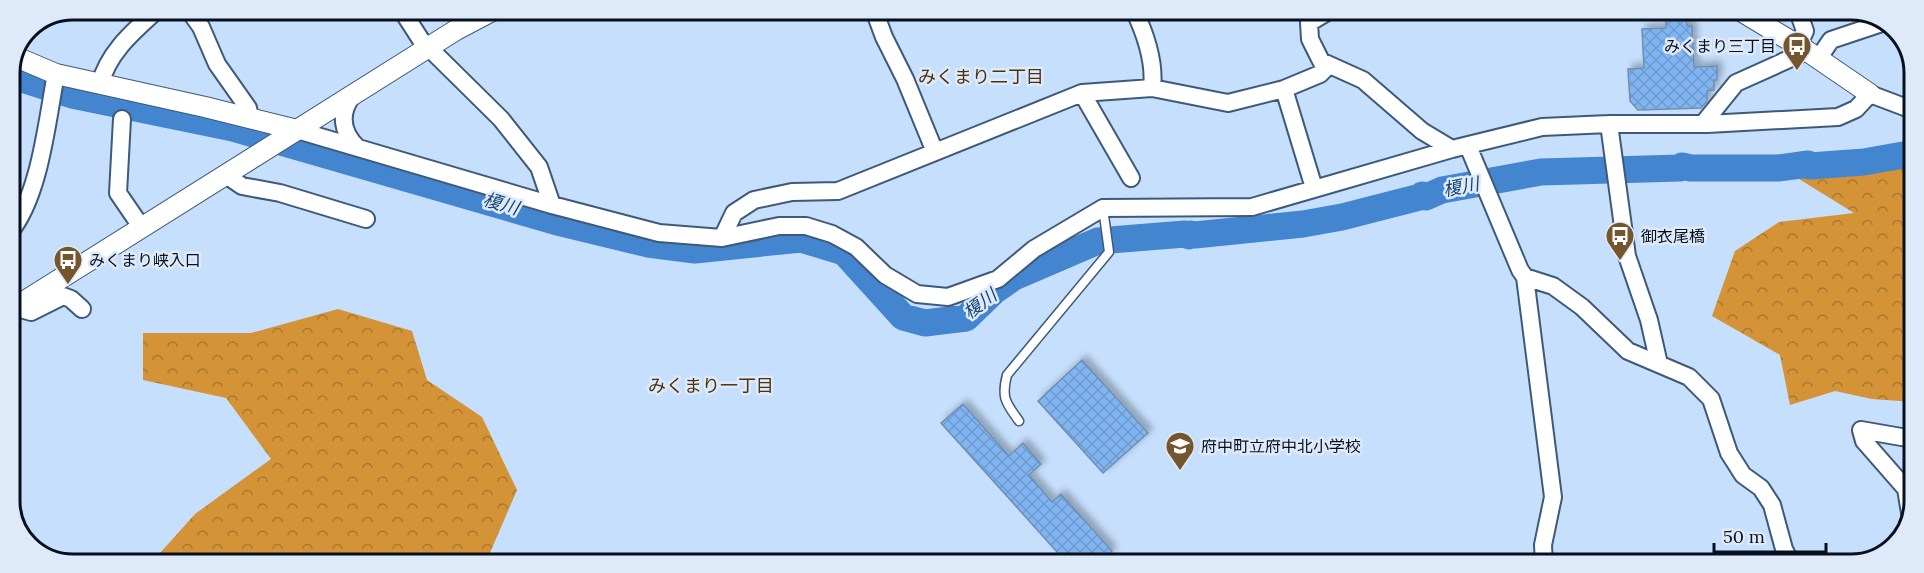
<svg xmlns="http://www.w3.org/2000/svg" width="1924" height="573" font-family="Lora,'Noto Sans JP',serif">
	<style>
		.forest { fill: url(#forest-crowns) }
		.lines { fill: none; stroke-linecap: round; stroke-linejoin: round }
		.river { stroke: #4385ce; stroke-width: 27 }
		.building { fill: url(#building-cross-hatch); stroke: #708db0; stroke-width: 1.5; filter: url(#shadow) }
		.service-casing { stroke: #3e5979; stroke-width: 11 }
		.minor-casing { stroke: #3e5979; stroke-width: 20 }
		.tertiary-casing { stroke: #3e5979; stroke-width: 22 }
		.service { stroke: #fff; stroke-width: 8 }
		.minor { stroke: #fff; stroke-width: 16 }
		.tertiary { stroke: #fff; stroke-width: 20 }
		.labels { text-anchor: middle; stroke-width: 5; stroke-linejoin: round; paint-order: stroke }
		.poi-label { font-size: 16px; fill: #07111e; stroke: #deeafa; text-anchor: start }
		.neighbourhood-label { font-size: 18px; fill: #4a320f; stroke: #deeafa }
		.water-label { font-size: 18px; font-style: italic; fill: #164474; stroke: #deeafa }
		.rim { fill: none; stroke: #07111e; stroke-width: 3 }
	</style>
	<defs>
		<pattern id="forest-crowns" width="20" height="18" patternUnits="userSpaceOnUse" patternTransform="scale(1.5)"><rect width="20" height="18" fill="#d39336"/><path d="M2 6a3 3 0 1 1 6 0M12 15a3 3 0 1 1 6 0" fill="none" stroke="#a9772d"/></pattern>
		<pattern id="building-cross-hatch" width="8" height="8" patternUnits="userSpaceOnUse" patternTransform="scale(1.5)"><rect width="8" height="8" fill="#81b5f2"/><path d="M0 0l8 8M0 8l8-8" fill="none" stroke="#6e9bcf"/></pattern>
		<filter id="shadow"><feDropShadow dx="4.5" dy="-4.5" stdDeviation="3" flood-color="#0004"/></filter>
	</defs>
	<rect width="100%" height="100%" fill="#c6dffc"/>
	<path class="forest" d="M 1898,154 L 1914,156 L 1913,402 L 1872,399 L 1835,391 L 1790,405 L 1780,355 L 1712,316 L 1735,251 L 1779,222 L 1854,213 L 1765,158 Z
		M 338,309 L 412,331 L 427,380 L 482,417 L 517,490 L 486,562 L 152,562 L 195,514 L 271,459 L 226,398 L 143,380 L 143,333 L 251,333 Z"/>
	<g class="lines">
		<path class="river" d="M 9,75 L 72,95 L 233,128 L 561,223 L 648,244 L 695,250 L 801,239 L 844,252 L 903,317 L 925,323 L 966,318 L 994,291 L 1014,277 L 1098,241 L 1185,234 L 1189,236 L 1191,234 L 1195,235 L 1303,224 L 1342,217 L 1420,197 L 1422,195 L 1426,197 L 1442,190 L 1541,172 L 1680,168 L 1682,166 L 1691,168 L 1778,168 L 1808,164 L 1810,166 L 1864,162 L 1914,153"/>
	</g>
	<path class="building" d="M 1686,11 L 1687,26 L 1692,26 L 1694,67 L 1717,66 L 1717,80 L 1714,80 L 1714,90 L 1707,91 L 1707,101 L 1701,108 L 1638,110 L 1630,101 L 1628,69 L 1644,68 L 1642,29 L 1666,28 L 1666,12 Z
		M 1082,360 L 1148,433 L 1103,473 L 1038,401 Z
		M 963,404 L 1009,456 L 1023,443 L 1041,464 L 1029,475 L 1052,502 L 1061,494 L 1112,551 L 1105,558 L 1110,563 L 1067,563 L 941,423 Z"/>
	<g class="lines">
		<g class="service-casing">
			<path id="service" d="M 1019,421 C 1006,403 1001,398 1007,375 L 1109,252 L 1103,208"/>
		</g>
		<g class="minor-casing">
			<path id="minor" d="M 188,9 L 201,27 L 217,64 L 248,108 L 250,118
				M 401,9 L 421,40 L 501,119 L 539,167 L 552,205
				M 874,10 L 884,37 L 905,79 L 935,152
				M 1134,10 C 1145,33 1155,63 1152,88
				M 1798,46 L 1805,31 L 1798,11
				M 1818,59 L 1831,40 L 1885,22
				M 1323,62 L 1363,80 L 1422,131 L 1452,149
				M 100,84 C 109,51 134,31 158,9
				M 1284,89 L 1314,188
				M 1082,93 L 1131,178
				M 352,96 C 339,114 342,133 358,148
				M 122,119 L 118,193 L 142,228
				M 1609,124 L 1627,256 L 1649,320 L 1659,364
				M 1707,124 L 1706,120 L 1736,83 L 1807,51
				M 297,130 L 552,205 L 659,233 L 722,238 L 779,226 L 806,226 L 832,234 L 856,247 L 885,275 L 917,294 L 948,297 L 998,279 L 1034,249 L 1103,208 L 1252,207 L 1452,149 L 1542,127 L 1609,124 L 1707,124 L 1838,117 L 1856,109 L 1870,94 L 1915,111
				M 1468,146 L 1520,270 L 1525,277 L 1553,497 L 1543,545 L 1544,564
				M 226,175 L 242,186 L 280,193 L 366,219
				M 9,233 C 40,197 47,120 56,74
				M 722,238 L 734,213 L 754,200 L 792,192 L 838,191 L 1082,93 L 1152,88 L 1228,103 L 1284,89 L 1320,74 L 1325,69 L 1310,39 L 1309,23 L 1329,11
				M 1525,277 L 1553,286 L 1582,307 L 1628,351 L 1689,377 L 1711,399 L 1729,453 L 1743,475 L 1761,488 L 1772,505 L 1784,549 L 1789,559 L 1796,563 L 1801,564
				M 20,305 L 24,310 L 31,312 L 63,296 L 71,299 L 82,309
				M 1911,519 L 1906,489 L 1864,441 L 1861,430 L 1913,439"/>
		</g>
		<g class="tertiary-casing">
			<path id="tertiary" d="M 1741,11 L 1807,51 L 1870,94
				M 16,57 L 56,74 L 205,107 L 297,130
				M 9,311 L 456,30 L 494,10"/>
		</g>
		<use href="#service" class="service"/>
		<use href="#minor" class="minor"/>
		<use href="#tertiary" class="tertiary"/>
	</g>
	<defs>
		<g id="bus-pin" transform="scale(1.5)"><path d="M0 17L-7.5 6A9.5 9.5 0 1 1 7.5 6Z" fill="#75552b" stroke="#deeafa"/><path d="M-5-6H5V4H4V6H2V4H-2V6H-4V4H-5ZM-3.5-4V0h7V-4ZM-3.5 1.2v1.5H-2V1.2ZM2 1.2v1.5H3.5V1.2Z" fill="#fff"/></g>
		<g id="school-pin" transform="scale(1.5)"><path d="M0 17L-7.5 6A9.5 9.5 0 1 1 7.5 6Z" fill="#75552b" stroke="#deeafa"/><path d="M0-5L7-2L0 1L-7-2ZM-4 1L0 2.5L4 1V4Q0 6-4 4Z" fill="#fff"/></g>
	</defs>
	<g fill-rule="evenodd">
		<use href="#bus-pin" x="1797" y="46"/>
		<use href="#bus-pin" x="1620" y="236"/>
		<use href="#bus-pin" x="68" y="260"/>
		<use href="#school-pin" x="1180" y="446"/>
	</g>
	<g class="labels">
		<g class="poi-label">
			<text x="1776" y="52" text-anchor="end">みくまり三丁目</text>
			<text x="1641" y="242">御衣尾橋</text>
			<text x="89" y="266">みくまり峡入口</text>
			<text x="1201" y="452">府中町立府中北小学校</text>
		</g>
		<g class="neighbourhood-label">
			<text x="981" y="83">みくまり二丁目</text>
			<text x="711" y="392">みくまり一丁目</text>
		</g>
		<g class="water-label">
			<text transform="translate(1461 187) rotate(-11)" y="6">榎川</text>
			<text transform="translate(501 204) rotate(16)" y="6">榎川</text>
			<text transform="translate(980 304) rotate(-36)" y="6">榎川</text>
		</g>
	</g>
	<path d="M0 0H1924V573H0ZM73 20H1851A53 53 0 0 1 1904 73V501A53 53 0 0 1 1851 554H73A53 53 0 0 1 20 501V73A53 53 0 0 1 73 20Z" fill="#deeafa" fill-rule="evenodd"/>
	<path class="rim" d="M73 20H1851A53 53 0 0 1 1904 73V501A53 53 0 0 1 1851 554H73A53 53 0 0 1 20 501V73A53 53 0 0 1 73 20Z"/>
	<path d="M1714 543v9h112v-9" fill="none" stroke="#07111e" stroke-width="3"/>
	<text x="1723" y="543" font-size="18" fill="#07111e" stroke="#deeafa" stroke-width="4.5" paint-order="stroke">50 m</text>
</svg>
